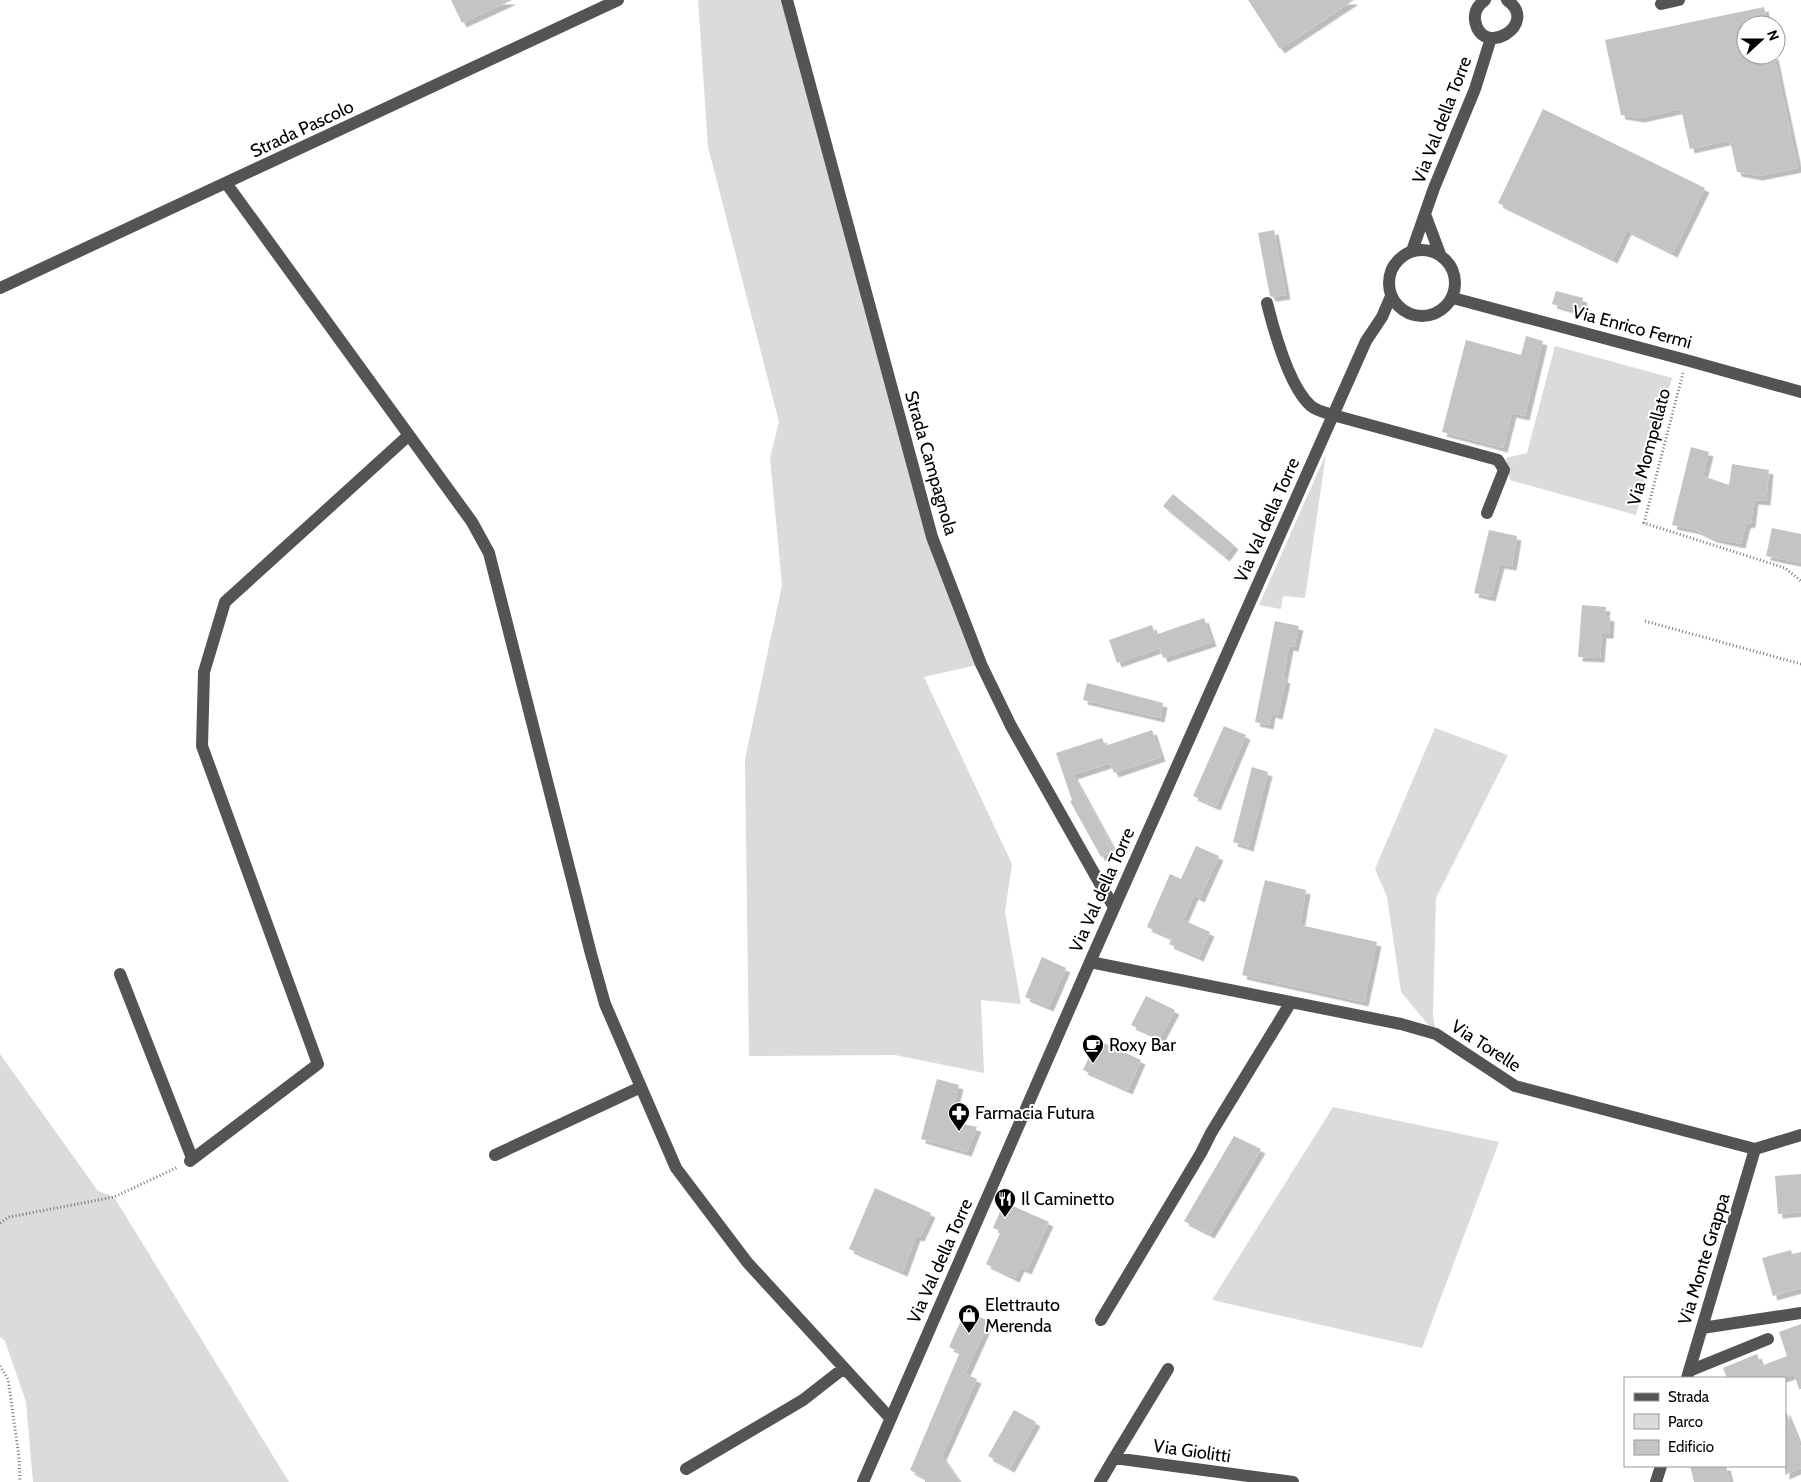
<svg xmlns="http://www.w3.org/2000/svg" width="1801" height="1482" font-family="Cabin,sans-serif">
	<style>
		.green { fill: #dbdbdb }
		.building { fill: #c4c4c4; filter: url(#shadow) }
		.lines { fill: none; stroke-linecap: round; stroke-linejoin: round }
		.path { stroke: #767676; stroke-width: 3; stroke-dasharray: 1 2.5; stroke-linecap: butt }
		.minor { stroke: #545454; stroke-width: 12 }
		.labels { text-anchor: middle; stroke-width: 4; stroke-linejoin: round; paint-order: stroke }
		.street-label { font-size: 18px; fill: #000; stroke: #fff }
		.poi-label { font-size: 18px; fill: #000; stroke: #fff; text-anchor: start }
	</style>
	<defs>
		<filter id="shadow"><feDropShadow dx="4.5" dy="4.5" stdDeviation="0" flood-color="#0004"/></filter>
	</defs>
	<rect width="100%" height="100%" fill="#fff"/>
	<path class="green" d="M 698,0 L 787,0 L 932,537 L 981,664 L 924,677 L 1012,864 L 1005,912 L 1021,1004 L 981,1000 L 984,1073 L 895,1055 L 749,1056 L 745,759 L 782,585 L 770,458 L 779,422 L 708,147 Z
		M 1555,346 L 1672,378 L 1636,515 L 1510,480 L 1506,458 L 1527,453 Z
		M 1326,454 L 1305,598 L 1283,596 L 1281,609 L 1259,605 Z
		M 1435,728 L 1508,755 L 1436,898 L 1433,1015 L 1436,1034 L 1401,992 L 1387,897 L 1375,869 Z
		M 0,1054 L 98,1191 L 114,1197 L 289,1482 L 33,1482 L 26,1402 L 5,1341 L 0,1337 Z
		M 1333,1107 L 1499,1142 L 1422,1348 L 1212,1300 Z"/>
	<path class="building" d="M 451,0 L 512,0 L 462,23 Z
		M 1248,0 L 1354,0 L 1280,49 Z
		M 1764,7 L 1768,25 L 1746,25 L 1746,55 L 1774,55 L 1798,168 L 1758,176 L 1737,172 L 1730,140 L 1690,149 L 1681,109 L 1640,118 L 1621,115 L 1605,40 Z
		M 1543,109 L 1705,188 L 1673,253 L 1627,230 L 1613,259 L 1498,203 Z
		M 1274,230 L 1286,295 L 1273,297 L 1270,296 L 1258,233 Z
		M 1556,291 L 1583,298 L 1580,312 L 1552,304 Z
		M 1526,336 L 1543,341 L 1525,416 L 1512,413 L 1503,448 L 1442,432 L 1466,340 L 1521,355 Z
		M 1691,447 L 1709,452 L 1703,476 L 1729,485 L 1732,464 L 1769,470 L 1766,501 L 1754,500 L 1751,523 L 1746,524 L 1741,544 L 1713,538 L 1696,530 L 1672,525 Z
		M 1173,494 L 1234,545 L 1225,557 L 1163,506 Z
		M 1772,528 L 1801,534 L 1801,563 L 1766,556 Z
		M 1489,530 L 1517,536 L 1512,566 L 1500,564 L 1491,597 L 1474,593 Z
		M 1582,605 L 1606,607 L 1605,616 L 1610,617 L 1609,634 L 1602,634 L 1600,658 L 1578,657 Z
		M 1204,618 L 1212,642 L 1163,658 L 1160,648 L 1117,663 L 1109,640 L 1152,625 L 1155,635 Z
		M 1275,621 L 1299,626 L 1294,647 L 1289,646 L 1283,678 L 1286,679 L 1278,715 L 1271,713 L 1269,725 L 1255,722 Z
		M 1087,683 L 1163,703 L 1160,718 L 1083,700 Z
		M 1224,726 L 1246,735 L 1216,806 L 1193,796 Z
		M 1152,730 L 1161,757 L 1114,773 L 1110,763 L 1073,775 L 1114,850 L 1101,857 L 1070,801 L 1072,800 L 1056,753 L 1102,738 L 1105,746 Z
		M 1252,767 L 1268,772 L 1249,847 L 1233,842 Z
		M 1196,846 L 1219,856 L 1200,898 L 1194,895 L 1183,920 L 1210,932 L 1199,957 L 1169,944 L 1172,938 L 1147,927 L 1170,874 L 1181,879 Z
		M 1265,880 L 1306,890 L 1300,925 L 1377,942 L 1364,1002 L 1242,975 Z
		M 1042,957 L 1066,968 L 1049,1007 L 1025,997 Z
		M 1146,996 L 1175,1010 L 1160,1038 L 1131,1025 Z
		M 1097,1040 L 1141,1060 L 1128,1090 L 1083,1070 Z
		M 937,1079 L 959,1085 L 950,1121 L 977,1127 L 967,1152 L 921,1139 Z
		M 1234,1136 L 1261,1149 L 1210,1234 L 1184,1221 Z
		M 1801,1174 L 1801,1212 L 1778,1214 L 1775,1176 Z
		M 875,1188 L 931,1213 L 920,1237 L 916,1236 L 903,1272 L 849,1249 Z
		M 1004,1202 L 1049,1222 L 1027,1270 L 1020,1267 L 1015,1278 L 986,1264 L 1001,1231 L 993,1228 Z
		M 1791,1250 L 1792,1254 L 1801,1252 L 1801,1288 L 1773,1296 L 1762,1258 Z
		M 965,1311 L 989,1321 L 965,1374 L 977,1379 L 942,1456 L 960,1482 L 925,1482 L 925,1478 L 910,1470 L 960,1352 L 949,1347 Z
		M 1801,1324 L 1801,1389 L 1799,1389 L 1794,1374 L 1782,1378 L 1727,1378 L 1723,1368 L 1757,1354 L 1761,1366 L 1787,1356 L 1779,1332 Z
		M 1785,1409 L 1801,1448 L 1801,1468 L 1785,1475 Z
		M 1014,1410 L 1036,1422 L 1010,1468 L 988,1456 Z
		M 1690,1466 L 1726,1466 L 1730,1482 L 1694,1482 Z"/>
	<g class="lines">
		<path class="path" d="M 1683,373 L 1644,523 L 1785,568 L 1801,581
			M 1645,621 L 1801,664
			M 0,1223 L 9,1217 L 114,1197 L 178,1167
			M 0,1366 L 8,1379 L 19,1457 L 20,1482"/>
		<path class="minor" d="M 787,0 L 932,537 L 981,664 L 1011,726 L 1103,889 L 1114,907
			M 1485,0 C 1478,5 1474,12 1475,20 C 1481,60 1541,24 1507,0
			M 1661,4 L 1679,0
			M 226,183 L 472,522 L 489,553 L 591,954 L 605,1004 L 676,1168 L 747,1262 L 890,1418
			M 1425,214 L 1440,254
			M1389 283a33 33 0 1 1 66 0a33 33 0 1 1-66 0Z
			M 1412,251 L 1434,188 L 1475,89 L 1491,38
			M 0,288 L 618,0
			M 1453,298 L 1686,360 L 1801,392
			M 1267,303 C 1274,331 1289,387 1311,406 C 1317,411 1327,413 1333,415 L 1498,460 L 1504,470 L 1487,513
			M 1090,962 L 1401,1024 L 1436,1034 L 1515,1086 L 1755,1149 L 1801,1135
			M 120,974 L 192,1158
			M 495,1155 L 641,1087
			M 190,1161 L 318,1064 L 202,746 L 204,672 L 225,602 L 409,435
			M 1101,1320 L 1201,1153 L 1211,1133 L 1291,1002
			M 1702,1328 L 1801,1313
			M 1689,1371 L 1768,1339
			M 1687,1378 L 1755,1149
			M 1114,1458 L 1168,1369
			M 686,1469 L 803,1400 L 844,1368
			M 863,1482 L 1090,962 L 1366,341 L 1382,317 L 1391,296
			M 1100,1482 L 1114,1458 L 1293,1482
			M 1656,1482 L 1661,1466"/>
	</g>
	<defs>
		<g id="cafe-pin" transform="scale(1.125)"><path d="M0 17L-7.5 6A9.5 9.5 0 1 1 7.5 6Z" fill="#000" stroke="#fff"/><path d="M-5.5-4.5H6V0H3Q3 3.5 0 3.5H-2.5Q-5.5 3.5-5.5 0ZM3-3.2v2h1.7v-2ZM-6 4.5H4V6H-6Z" fill="#fff"/></g>
		<g id="pharmacy-pin" transform="scale(1.125)"><path d="M0 17L-7.5 6A9.5 9.5 0 1 1 7.5 6Z" fill="#000" stroke="#fff"/><path d="M-2-6h4v4h4v4h-4v4h-4v-4h-4v-4h4Z" fill="#fff"/></g>
		<g id="restaurant-pin" transform="scale(1.125)"><path d="M0 17L-7.5 6A9.5 9.5 0 1 1 7.5 6Z" fill="#000" stroke="#fff"/><path d="M-5-6h1v4h1v-4h1v4h1v-4h1v5L-1.5 .5V6h-2V.5L-5-1ZM5-6V6H3V1.5H1.5Q1.5-4 5-6Z" fill="#fff"/></g>
		<g id="shop-pin" transform="scale(1.125)"><path d="M0 17L-7.5 6A9.5 9.5 0 1 1 7.5 6Z" fill="#000" stroke="#fff"/><path d="M-5-2.5h2.3a2.7 3.5 0 0 1 5.4 0H5L5.5 6h-11ZM-1.5-2.5h3a1.5 2.3 0 0 0-3 0Z" fill="#fff"/></g>
	</defs>
	<g fill-rule="evenodd">
		<use href="#cafe-pin" x="1093" y="1045"/>
		<use href="#pharmacy-pin" x="959" y="1113"/>
		<use href="#restaurant-pin" x="1005" y="1199"/>
		<use href="#shop-pin" x="969" y="1315"/>
	</g>
	<g class="labels">
		<g class="street-label">
			<text transform="translate(1442 120) rotate(-69)" y="6">Via Val della Torre</text>
			<text transform="translate(302 129) rotate(-25)" y="6">Strada Pascolo</text>
			<text transform="translate(1632 327) rotate(15)" y="6">Via Enrico Fermi</text>
			<text transform="translate(1649 447) rotate(-75)" y="6">Via Mompellato</text>
			<text transform="translate(931 463) rotate(74)" y="6">Strada Campagnola</text>
			<text transform="translate(1267 520) rotate(-66)" y="6">Via Val della Torre</text>
			<text transform="translate(1102 890) rotate(-66)" y="6">Via Val della Torre</text>
			<text transform="translate(1486 1046) rotate(33)" y="6">Via Torelle</text>
			<text transform="translate(1704 1259) rotate(-73)" y="6">Via Monte Grappa</text>
			<text transform="translate(940 1261) rotate(-66)" y="6">Via Val della Torre</text>
			<text transform="translate(1192 1451) rotate(8)" y="6">Via Giolitti</text>
		</g>
		<g class="poi-label">
			<text x="1109" y="1051">Roxy Bar</text>
			<text x="975" y="1119">Farmacia Futura</text>
			<text x="1021" y="1205">Il Caminetto</text>
			<text x="985" y="1311">Elettrauto<tspan x="985" dy="21">Merenda</tspan></text>
		</g>
	</g>
	<rect x="1624" y="1377" width="162" height="90" fill="#ffffff" stroke="#999999"/>
	<rect x="1634" y="1393" width="25" height="8" fill="#545454" stroke="#999999"/>
	<text x="1668" y="1402" font-size="15" fill="#000000">Strada</text>
	<rect x="1634" y="1414" width="25" height="15" fill="#dbdbdb" stroke="#999999"/>
	<text x="1668" y="1427" font-size="15" fill="#000000">Parco</text>
	<rect x="1634" y="1440" width="25" height="15" fill="#c4c4c4" stroke="#999999"/>
	<text x="1668" y="1452" font-size="15" fill="#000000">Edificio</text>
	<g transform="translate(1761 40) rotate(69)"><circle r="24" fill="#ffffff" stroke="#999999"/>
	<path d="M0-4L9 19L0 12L-9 19Z" fill="#000000"/>
	<text y="-8" font-size="14" font-weight="bold" text-anchor="middle" fill="#000000">N</text>
	</g>
</svg>
